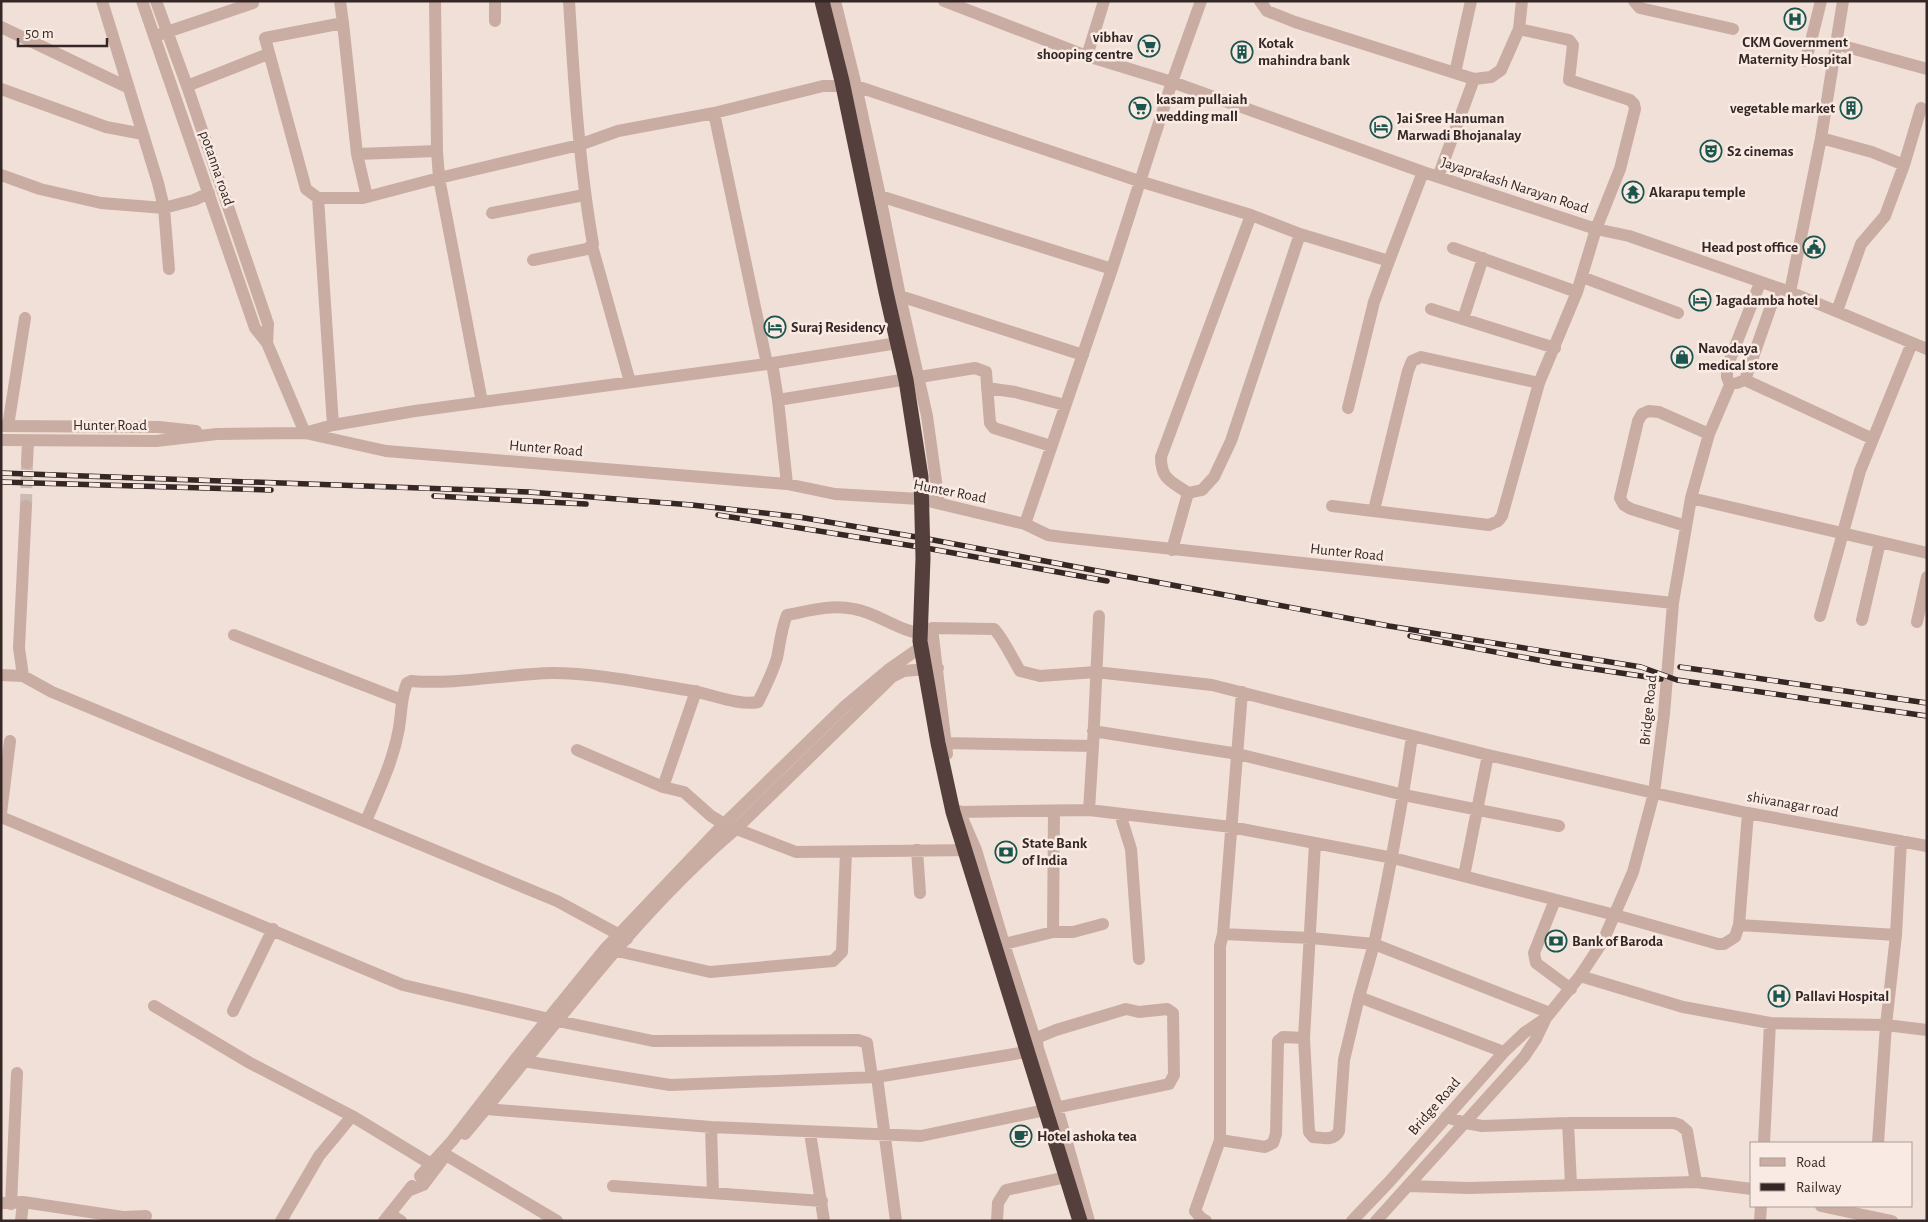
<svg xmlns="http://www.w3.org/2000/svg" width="1928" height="1222" font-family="'Alegreya Sans',sans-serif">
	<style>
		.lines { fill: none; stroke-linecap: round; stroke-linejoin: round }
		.minor-tunnel { stroke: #cbbbb3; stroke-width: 12; stroke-dasharray: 12 6; stroke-linecap: butt }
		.minor { stroke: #c9ada3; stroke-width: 12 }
		.rail-casing { stroke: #342725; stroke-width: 5.5 }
		.rail { stroke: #f9ebe3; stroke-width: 4; stroke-dasharray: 11; stroke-linecap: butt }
		.minor-bridge { stroke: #c9ada3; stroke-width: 12 }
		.highway-bridge { stroke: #553f3c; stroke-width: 15 }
		.labels { text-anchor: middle; stroke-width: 5; stroke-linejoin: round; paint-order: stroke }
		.poi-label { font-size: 15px; font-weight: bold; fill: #342725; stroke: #f9ebe3; text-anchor: start }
		.street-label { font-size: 15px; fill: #342725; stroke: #f9ebe3 }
	</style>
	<rect width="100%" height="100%" fill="#f1e0d7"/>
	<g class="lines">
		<path class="minor-tunnel" d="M 26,506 L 27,463"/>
		<path class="minor" d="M 102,1 L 158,183 L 164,208 L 169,269
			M 142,1 L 255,328 L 267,343 L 305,433
			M 156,1 L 187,86 L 268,324 L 267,343
			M 435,1 L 437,151 L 439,178 L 482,402
			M 835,1 L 856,86 L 880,196 L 900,296 L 927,416 L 939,503
			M 944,1 L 1087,56 L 1172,82 L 1112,269 L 1025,524
			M 1201,1 L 1172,82 L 1423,172 L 1596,229 L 1629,236 L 1790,292 L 1927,349
			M 1260,1 L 1267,11 L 1295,22 L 1455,73
			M 1471,1 L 1455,73 L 1474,79 L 1491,77 L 1501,70 L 1519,29 L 1522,1
			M 1634,1 L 1640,8 L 1733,29
			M 495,21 L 495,1
			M 343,23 L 357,154 L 367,197
			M 1,27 L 127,87
			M 161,34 L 253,3 L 253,1
			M 1836,44 L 1927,69
			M 1087,56 L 1104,1
			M 1804,61 L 1809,49 L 1821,1
			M 187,86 L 268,54
			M 1,89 L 106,127 L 143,134
			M 714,113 L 767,364
			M 1821,138 L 1872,152 L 1904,165
			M 357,154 L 437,151
			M 1,175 L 40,189 L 101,203 L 164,208 L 194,200 L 209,193
			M 1438,177 L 1474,79
			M 880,196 L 1112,269
			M 318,198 L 363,198 L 439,178 L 579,145 L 618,131 L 714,113 L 823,86 L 856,86 L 1139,181 L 1251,215 L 1300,234 L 1389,261 L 1423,172
			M 492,213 L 584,195
			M 592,246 L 630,382
			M 1453,248 L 1577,292
			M 533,260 L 587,249 L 593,244 C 579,164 574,82 569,1
			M 1582,277 L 1678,313
			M 1790,292 L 1821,138 L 1843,1
			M 900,296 L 1083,355
			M 1431,309 L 1555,348
			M 1837,311 L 1861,244 L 1885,216 L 1904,165 L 1921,108
			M 1463,319 L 1483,258
			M 772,363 L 778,400 L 787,484
			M 1745,380 L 1873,439
			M 1737,383 L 1745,380 L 1777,289
			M 1730,385 L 1727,377 L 1727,367 L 1760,283
			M 987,388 L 1015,392 L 1065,405
			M 778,400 L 975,368 L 986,372 L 990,423 L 994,428 L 1051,446
			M 1348,408 L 1374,302 L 1389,261
			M 333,425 L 318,198 L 306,189 L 265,38 L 343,23 L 340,1
			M 1,426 L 159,427 L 196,431
			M 8,426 L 25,318
			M 308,432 L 333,425 L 415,411 L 767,364 L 910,341
			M 1,440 L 156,441 L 217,434 L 305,433 L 386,451 L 787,484 L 835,494 L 920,499 L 1025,524 L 1048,535 L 1062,537 L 1673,603
			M 27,463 L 28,441
			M 1188,493 C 1171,481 1161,480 1161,457 L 1251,215
			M 1691,498 L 1927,553
			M 26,506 L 19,648 L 23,676 L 52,692 L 557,901 L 627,939
			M 1332,506 L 1489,525 L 1498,521 L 1502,516 L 1539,383 L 1577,292 L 1596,229 L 1620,169 L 1635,109 L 1634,104 L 1630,100 L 1569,80 L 1573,45 L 1569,40 L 1519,29
			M 1374,510 L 1408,371 L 1412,361 L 1421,357 L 1539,383
			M 1686,526 L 1631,509 L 1624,505 L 1620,498 L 1638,421 L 1642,414 L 1649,411 L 1659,412 L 1709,434
			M 1172,550 L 1188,493 L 1202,490 L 1214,477 L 1231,441 L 1300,234
			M 1820,616 L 1860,471 L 1912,343
			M 1862,620 L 1880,542
			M 1917,622 L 1927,577
			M 932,628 L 994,629 C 1003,638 1012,658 1020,671 L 1040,676 L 1096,672 L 1212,685 L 1488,755 L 1654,793 L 1748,813 L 1927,846
			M 932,628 L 947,754
			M 234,635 L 402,700
			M 1,675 L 23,676
			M 1093,731 L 1238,754 L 1404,795 L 1559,826
			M 945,743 L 1093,746 L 1099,616
			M 577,750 L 663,787 L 684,792 L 711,816 L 726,825 L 796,852 L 973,850
			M 663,787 L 696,691
			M 1089,810 L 1093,746
			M 959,811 L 976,850 L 1004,944 L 1057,1107 L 1089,1221
			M 1054,811 L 1053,932 L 1073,932 L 1103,924
			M 959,812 L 1089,810 L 1231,827 L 1393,858 L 1615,915 L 1718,944 L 1724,944 L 1735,937 L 1739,925 L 1748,813
			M 1,813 L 10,741
			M 1120,814 L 1131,849 L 1139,959
			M 1,817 L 403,985 L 558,1021 L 653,1041 L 858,1040 L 867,1043 L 872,1077
			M 366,821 C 378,792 392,764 398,733 C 402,716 400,699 407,683 L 411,681 C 458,685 505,674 552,673 C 597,673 643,683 687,690 C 709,693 737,706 758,702 C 765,688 772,674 777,658 C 780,644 781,629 787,615 C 808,611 832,604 854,609 C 879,613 902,634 928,634
			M 1315,843 L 1304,1038 L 1309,1132 L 1313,1137 C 1322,1138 1335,1141 1339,1131 L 1344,1060 L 1359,997
			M 917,850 L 920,893
			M 1464,876 L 1488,755
			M 1555,900 L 1534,953 L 1536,963 L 1571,989
			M 1739,925 L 1896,935
			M 1223,934 L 1311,938 L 1374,944 C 1389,875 1402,806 1412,736
			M 1004,944 L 1053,932
			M 617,951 L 710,972 L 833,961 L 842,952 L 846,852
			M 1580,976 L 1683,1007 L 1770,1023 L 1886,1025 L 1927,1030
			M 154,1006 L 250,1063 L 352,1116 L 431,1164
			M 233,1011 L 273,929
			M 1504,1052 L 1359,997 L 1374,944 L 1550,1013
			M 877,1077 L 896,1221
			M 486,1109 L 711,1127 L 921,1136 L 1169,1084 L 1174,1075 L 1173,1013 L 1167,1009 L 1139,1012 L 1126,1009 L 1056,1030 L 1039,1037 L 1037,1040 L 1038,1050 L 877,1077 L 670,1085 L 523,1061
			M 1446,1117 L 1466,1123 L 1482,1126 L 1568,1123 L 1674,1123 L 1680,1125 L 1687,1131 L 1696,1182
			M 1568,1123 L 1571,1184
			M 711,1127 L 713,1193
			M 810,1133 L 824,1221
			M 465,1134 C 552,1031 633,916 736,829 L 892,677 L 904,671 L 938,668
			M 1220,1140 L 1265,1147 L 1273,1143 L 1276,1134 L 1278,1041 L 1283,1037 L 1304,1038
			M 1764,1143 L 1770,1023
			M 1878,1143 L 1886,1025 L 1896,935 L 1901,841
			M 446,1155 L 557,1221
			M 613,1186 L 822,1201
			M 1408,1186 L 1468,1188 L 1696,1182 L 1752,1189
			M 408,1191 L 423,1185 L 442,1160
			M 1,1203 L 23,1202 L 123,1217 L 146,1216
			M 11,1204 L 17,1073
			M 1821,1206 L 1892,1221
			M 390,1214 L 401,1221
			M 21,1221 L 23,1202
			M 281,1221 L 319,1156 L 352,1116
			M 384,1221 L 412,1186
			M 997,1221 L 998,1203 L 1006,1190 L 1076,1175
			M 1206,1221 L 1201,1218 L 1195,1211 L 1220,1140 L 1220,946 L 1223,934 L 1242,692
			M 1352,1221 L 1390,1181 L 1504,1052 L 1524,1033 L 1546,1018
			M 1376,1221 L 1524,1057 L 1536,1039 L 1546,1018 L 1580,976 L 1603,941 L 1633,872 L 1654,793 L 1664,714 L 1673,603 L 1691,498 L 1709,434 L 1730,385
			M 1760,1221 L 1761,1206"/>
		<g class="rail-casing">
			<path id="rail" d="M 1,473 L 529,492 L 692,505 L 799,517 L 928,539 L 1389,626 L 1641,667 L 1677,680 L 1927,716
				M 1,482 L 271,490
				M 434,496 L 586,504
				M 718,515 L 926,548 L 1107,581
				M 1410,636 L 1554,663 L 1661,679
				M 1680,667 L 1927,703"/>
		</g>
		<use href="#rail" class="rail"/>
		<path class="minor-bridge" d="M 420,1176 L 452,1141 L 517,1057 L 604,950 L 723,825 L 845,706 L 888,670 L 921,647"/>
		<path class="highway-bridge" d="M 822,1 L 842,81 L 886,292 L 906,380 L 921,477 L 923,558 L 920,641 L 938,743 L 953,812 L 1080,1221"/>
	</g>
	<defs>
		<g id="hospital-ring" transform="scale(1.125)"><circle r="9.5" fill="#f9ebe3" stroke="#1a564e" stroke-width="1.5"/><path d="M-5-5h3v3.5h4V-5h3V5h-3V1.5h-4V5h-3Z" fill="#1a564e"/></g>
		<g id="supermarket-ring" transform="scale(1.125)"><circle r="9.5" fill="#f9ebe3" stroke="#1a564e" stroke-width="1.5"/><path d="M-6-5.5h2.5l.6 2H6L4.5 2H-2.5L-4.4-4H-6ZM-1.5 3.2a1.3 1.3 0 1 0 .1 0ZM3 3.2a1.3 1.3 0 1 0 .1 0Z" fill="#1a564e"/></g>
		<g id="building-ring" transform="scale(1.125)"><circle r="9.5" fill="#f9ebe3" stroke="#1a564e" stroke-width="1.5"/><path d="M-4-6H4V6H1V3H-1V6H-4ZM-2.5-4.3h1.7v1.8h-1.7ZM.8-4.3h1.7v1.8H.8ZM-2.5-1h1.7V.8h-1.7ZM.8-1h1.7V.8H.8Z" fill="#1a564e"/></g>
		<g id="hotel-ring" transform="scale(1.125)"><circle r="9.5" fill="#f9ebe3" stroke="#1a564e" stroke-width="1.5"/><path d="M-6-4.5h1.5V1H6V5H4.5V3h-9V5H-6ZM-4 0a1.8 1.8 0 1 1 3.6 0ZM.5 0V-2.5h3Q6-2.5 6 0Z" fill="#1a564e"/></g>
		<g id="theatre-ring" transform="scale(1.125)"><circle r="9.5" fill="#f9ebe3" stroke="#1a564e" stroke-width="1.5"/><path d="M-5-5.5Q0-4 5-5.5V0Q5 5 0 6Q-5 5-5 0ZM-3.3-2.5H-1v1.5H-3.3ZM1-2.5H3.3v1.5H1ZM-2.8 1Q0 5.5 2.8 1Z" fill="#1a564e"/></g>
		<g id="temple-ring" transform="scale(1.125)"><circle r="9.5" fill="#f9ebe3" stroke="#1a564e" stroke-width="1.5"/><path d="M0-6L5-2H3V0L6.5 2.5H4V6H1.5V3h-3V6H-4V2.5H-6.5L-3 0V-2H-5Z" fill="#1a564e"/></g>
		<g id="civic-ring" transform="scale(1.125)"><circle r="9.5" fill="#f9ebe3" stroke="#1a564e" stroke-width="1.5"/><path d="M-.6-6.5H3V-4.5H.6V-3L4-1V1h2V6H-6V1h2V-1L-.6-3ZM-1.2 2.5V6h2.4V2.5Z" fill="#1a564e"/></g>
		<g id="shop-ring" transform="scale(1.125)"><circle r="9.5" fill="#f9ebe3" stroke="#1a564e" stroke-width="1.5"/><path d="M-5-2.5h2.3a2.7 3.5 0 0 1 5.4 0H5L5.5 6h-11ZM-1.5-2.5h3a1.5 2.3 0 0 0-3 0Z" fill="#1a564e"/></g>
		<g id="bank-ring" transform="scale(1.125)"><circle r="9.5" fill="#f9ebe3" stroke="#1a564e" stroke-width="1.5"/><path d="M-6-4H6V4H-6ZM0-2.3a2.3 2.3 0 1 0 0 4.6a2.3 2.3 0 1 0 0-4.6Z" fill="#1a564e"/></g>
		<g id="cafe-ring" transform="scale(1.125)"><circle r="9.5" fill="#f9ebe3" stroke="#1a564e" stroke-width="1.5"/><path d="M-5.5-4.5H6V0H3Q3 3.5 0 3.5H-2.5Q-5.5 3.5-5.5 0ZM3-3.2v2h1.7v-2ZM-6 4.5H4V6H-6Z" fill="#1a564e"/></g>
	</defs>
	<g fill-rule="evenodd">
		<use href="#hospital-ring" x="1795" y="19"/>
		<use href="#supermarket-ring" x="1149" y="46"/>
		<use href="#building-ring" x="1242" y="52"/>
		<use href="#supermarket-ring" x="1140" y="108"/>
		<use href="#building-ring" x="1851" y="108"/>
		<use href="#hotel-ring" x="1381" y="127"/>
		<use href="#theatre-ring" x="1711" y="151"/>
		<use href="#temple-ring" x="1633" y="192"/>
		<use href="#civic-ring" x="1814" y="247"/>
		<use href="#hotel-ring" x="1700" y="300"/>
		<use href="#hotel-ring" x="775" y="327"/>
		<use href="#shop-ring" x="1682" y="357"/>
		<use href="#bank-ring" x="1006" y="852"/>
		<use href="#bank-ring" x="1556" y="941"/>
		<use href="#hospital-ring" x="1779" y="996"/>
		<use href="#cafe-ring" x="1021" y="1136"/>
	</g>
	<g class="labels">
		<g class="poi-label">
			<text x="1133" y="42" text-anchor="end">vibhav<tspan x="1133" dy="17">shooping centre</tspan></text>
			<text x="1795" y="47" text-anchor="middle">CKM Government<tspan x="1795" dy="17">Maternity Hospital</tspan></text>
			<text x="1258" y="48">Kotak<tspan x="1258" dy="17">mahindra bank</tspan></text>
			<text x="1156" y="104">kasam pullaiah<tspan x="1156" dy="17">wedding mall</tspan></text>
			<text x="1835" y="113" text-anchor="end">vegetable market</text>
			<text x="1397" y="123">Jai Sree Hanuman<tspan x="1397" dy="17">Marwadi Bhojanalay</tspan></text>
			<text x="1727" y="156">S2 cinemas</text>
			<text x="1649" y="197">Akarapu temple</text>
			<text x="1798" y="252" text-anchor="end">Head post office</text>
			<text x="1716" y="305">Jagadamba hotel</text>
			<text x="791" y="332">Suraj Residency</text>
			<text x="1698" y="353">Navodaya<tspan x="1698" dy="17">medical store</tspan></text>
			<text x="1022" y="848">State Bank<tspan x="1022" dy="17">of India</tspan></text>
			<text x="1572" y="946">Bank of Baroda</text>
			<text x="1795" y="1001">Pallavi Hospital</text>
			<text x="1037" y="1141">Hotel ashoka tea</text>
		</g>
		<g class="street-label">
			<text transform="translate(217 168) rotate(71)" y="5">potanna road</text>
			<text transform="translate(1515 185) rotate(18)" y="5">Jayaprakash Narayan Road</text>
			<text x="110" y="430">Hunter Road</text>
			<text transform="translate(546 448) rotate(5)" y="5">Hunter Road</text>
			<text transform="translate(950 491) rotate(11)" y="5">Hunter Road</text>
			<text transform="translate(1347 552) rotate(6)" y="5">Hunter Road</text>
			<text transform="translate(1648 710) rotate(-84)" y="5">Bridge Road</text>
			<text transform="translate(1793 804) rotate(10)" y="5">shivanagar road</text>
			<text transform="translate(1434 1106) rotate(-49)" y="5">Bridge Road</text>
		</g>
	</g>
	<rect width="1928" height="1222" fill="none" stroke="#342725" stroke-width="5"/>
	<rect x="1750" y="1142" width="162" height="65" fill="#f9ebe3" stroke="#aa9d97"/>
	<rect x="1760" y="1158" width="25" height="8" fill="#c9ada3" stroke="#aa9d97"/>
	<text x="1796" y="1167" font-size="15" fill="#342725">Road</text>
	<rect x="1760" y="1183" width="25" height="8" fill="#342725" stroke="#aa9d97"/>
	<text x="1796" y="1192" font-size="15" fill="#342725">Railway</text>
	<path d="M18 38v8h89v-8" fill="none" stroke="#342725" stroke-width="2.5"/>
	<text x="25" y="38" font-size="15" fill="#342725" stroke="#f9ebe3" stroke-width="4" paint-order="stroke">50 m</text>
</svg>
